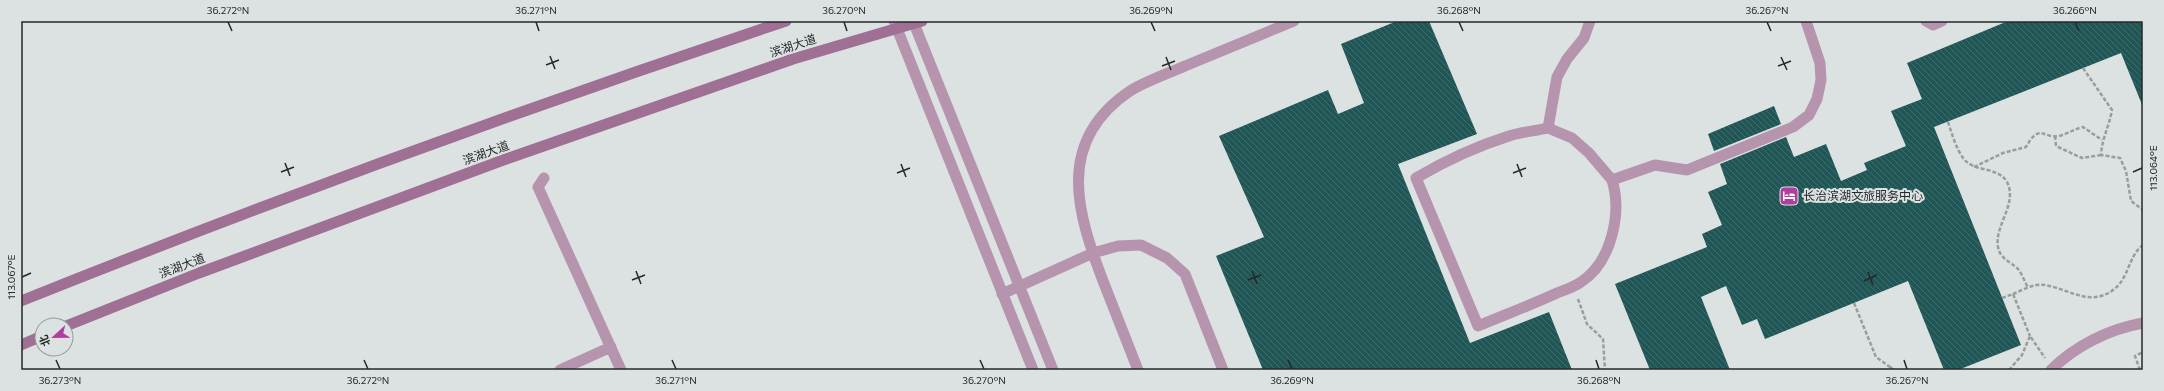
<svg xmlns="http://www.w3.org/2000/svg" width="2164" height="391" font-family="Commissioner,'Noto Sans SC',sans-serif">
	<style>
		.building { fill: url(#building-back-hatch) }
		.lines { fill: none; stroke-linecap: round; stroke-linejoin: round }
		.path { stroke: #989d9d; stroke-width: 2.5; stroke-dasharray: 4 2; stroke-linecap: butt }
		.minor { stroke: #b694ad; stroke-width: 11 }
		.tertiary { stroke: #b694ad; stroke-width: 11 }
		.secondary { stroke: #9f6f94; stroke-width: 11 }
		.ticks { fill: none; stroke: #252828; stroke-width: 1.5 }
		.labels { text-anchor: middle; stroke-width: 4; stroke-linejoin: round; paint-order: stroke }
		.street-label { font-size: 12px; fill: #252828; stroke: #dce2e2 }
		.poi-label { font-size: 12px; fill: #252828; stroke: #dce2e2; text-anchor: start }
		.neatline { fill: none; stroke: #252828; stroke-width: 1.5 }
		.ticks-label { font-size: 10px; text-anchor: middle; fill: #252828 }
	</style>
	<defs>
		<pattern id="building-back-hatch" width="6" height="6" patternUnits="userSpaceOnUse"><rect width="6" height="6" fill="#205656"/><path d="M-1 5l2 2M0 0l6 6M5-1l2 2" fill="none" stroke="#406b6b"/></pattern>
	</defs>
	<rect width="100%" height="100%" fill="#dce2e2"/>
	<path class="building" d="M 1397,21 L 1429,21 L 1477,134 L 1398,164 L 1470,343 L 1549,312 L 1572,370 L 1263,370 L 1216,256 L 1264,237 L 1219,136 L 1328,90 L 1338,114 L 1364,103 L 1341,44 Z
		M 2008,21 L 2143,21 L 2143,107 L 2121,53 L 1934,127 L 2021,345 L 1958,370 L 1944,370 L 1908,281 L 1765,339 L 1757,319 L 1742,325 L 1726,286 L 1701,297 L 1730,370 L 1650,370 L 1615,284 L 1707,247 L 1702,234 L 1722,225 L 1708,192 L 1727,184 L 1720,164 L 1786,137 L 1794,157 L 1826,144 L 1841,181 L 1867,170 L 1864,163 L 1906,146 L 1891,111 L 1922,99 L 1907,63 Z
		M 1774,106 L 1781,124 L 1714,151 L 1708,134 Z"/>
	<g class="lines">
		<path class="path" d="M 2083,68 L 2112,110 C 2109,127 2102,138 2101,155 L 2120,158 L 2126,171 L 2131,201 L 2143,210
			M 1948,122 C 1952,134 1956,148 1963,158 C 1974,173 1998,166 2007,182 C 2018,204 1994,226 1998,247 C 2000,259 2010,261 2018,269 C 2022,274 2025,282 2028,288
			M 2055,136 L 2056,146 L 2082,158 L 2101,155
			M 1974,167 L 2003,153 L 2026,147 C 2040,122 2043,139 2059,136 C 2067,134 2074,129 2083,127 L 2102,140
			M 2013,294 C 2023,290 2034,283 2045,285 C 2069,289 2090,307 2113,290 C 2129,279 2128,256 2143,245
			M 2002,298 L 2013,294 L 2030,336
			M 1578,299 L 1587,324 L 1603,339 L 1605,370
			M 1854,303 L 1876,357 L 1890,367 L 1888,370
			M 1890,367 L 1894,370
			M 2009,370 L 2022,355 L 2030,336 L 2045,358
			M 2140,370 L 2135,356 L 2143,352"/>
		<path class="minor" d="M 1590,21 L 1584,38 L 1567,59 L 1557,77 L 1548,128 C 1535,131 1521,132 1509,136 C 1477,146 1445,161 1416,178 L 1478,326 C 1504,315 1531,305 1557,293 C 1565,290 1574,287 1581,282 C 1612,262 1622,212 1612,180 L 1655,165 L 1687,170 L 1793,127 L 1809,115 L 1817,99 L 1821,80 L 1820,63 L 1806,21
			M 1926,21 L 1933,25 L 1942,21
			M 1548,128 L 1572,138 L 1589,153 L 1612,180
			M 544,178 L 538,187 L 621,370
			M 1002,294 L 1093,253 L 1118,246 L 1141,245 L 1167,258 L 1185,274 L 1223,370
			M 560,370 L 611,347
			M 1138,370 C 1127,342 1116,314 1105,286 C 1077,214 1054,142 1130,91 C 1146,81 1167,74 1185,66 C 1221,51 1257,36 1294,21
			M 2051,370 C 2075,346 2109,329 2143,323"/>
		<path class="tertiary" d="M 894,21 L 1033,370
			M 913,21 L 1053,370"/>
		<path class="secondary" d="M 21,301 C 273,200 528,107 786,21
			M 66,326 L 199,273 L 506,159 L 793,59 L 922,21
			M 21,345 L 42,336"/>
	</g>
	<path class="ticks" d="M 228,22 L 232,31M 536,22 L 539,31M 844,22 L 847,31M 1151,22 L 1155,31M 1459,22 L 1463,31M 1767,22 L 1771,31M 2075,22 L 2079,31M 550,56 L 555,69M 1166,57 L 1171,70M 1781,57 L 1787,70M 546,65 L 559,60M 1162,66 L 1175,61M 1778,66 L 1791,61M 285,163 L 290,176M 901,164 L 906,177M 1517,164 L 1522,177M 281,172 L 294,167M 2133,172 L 2142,168M 897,173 L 910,168M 1513,173 L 1526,168M 636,271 L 641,284M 1252,271 L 1257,284M 1868,272 L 1873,285M 22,277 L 31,273M 632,280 L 645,275M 1248,280 L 1261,275M 1864,281 L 1877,275M 56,360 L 60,369M 364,360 L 368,369M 672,360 L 676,369M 980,360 L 984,369M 1288,360 L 1292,369M 1596,360 L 1599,369M 1904,360 L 1907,369"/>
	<defs>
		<g id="hotel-square" transform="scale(1)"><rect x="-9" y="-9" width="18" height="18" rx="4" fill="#af3f9c" stroke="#dce2e2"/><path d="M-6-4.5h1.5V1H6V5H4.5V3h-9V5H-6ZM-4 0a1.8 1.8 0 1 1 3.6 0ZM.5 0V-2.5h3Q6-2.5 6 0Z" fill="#fff"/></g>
	</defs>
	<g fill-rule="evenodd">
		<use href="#hotel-square" x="1789" y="196"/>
	</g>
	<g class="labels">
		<g class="street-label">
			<text transform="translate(793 46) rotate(-18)" y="4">滨湖大道</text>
			<text transform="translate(486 153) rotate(-20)" y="4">滨湖大道</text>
			<text transform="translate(182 266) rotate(-21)" y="4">滨湖大道</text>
		</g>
		<g class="poi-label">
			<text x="1803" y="200">长治滨湖文旅服务中心</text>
		</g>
	</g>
	<rect width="2164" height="391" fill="none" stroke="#dce2e2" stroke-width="44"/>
	<g transform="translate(54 337) rotate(248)"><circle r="19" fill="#dce2e2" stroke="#939898"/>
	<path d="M0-3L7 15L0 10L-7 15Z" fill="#af3f9c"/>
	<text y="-6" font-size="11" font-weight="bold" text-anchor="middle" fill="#252828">北</text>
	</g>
	<rect x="22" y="22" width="2120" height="347" class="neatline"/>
	<g class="ticks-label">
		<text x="228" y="14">36.272°N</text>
		<text x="536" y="14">36.271°N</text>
		<text x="844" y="14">36.270°N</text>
		<text x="1151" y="14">36.269°N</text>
		<text x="1459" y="14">36.268°N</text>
		<text x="1767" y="14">36.267°N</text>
		<text x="2075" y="14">36.266°N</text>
		<text transform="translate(2153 168) rotate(-90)" y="4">113.064°E</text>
		<text transform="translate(11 277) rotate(-90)" y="4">113.067°E</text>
		<text x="60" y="384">36.273°N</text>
		<text x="368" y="384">36.272°N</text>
		<text x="676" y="384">36.271°N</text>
		<text x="984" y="384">36.270°N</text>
		<text x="1292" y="384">36.269°N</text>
		<text x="1599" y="384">36.268°N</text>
		<text x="1907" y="384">36.267°N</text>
	</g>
</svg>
